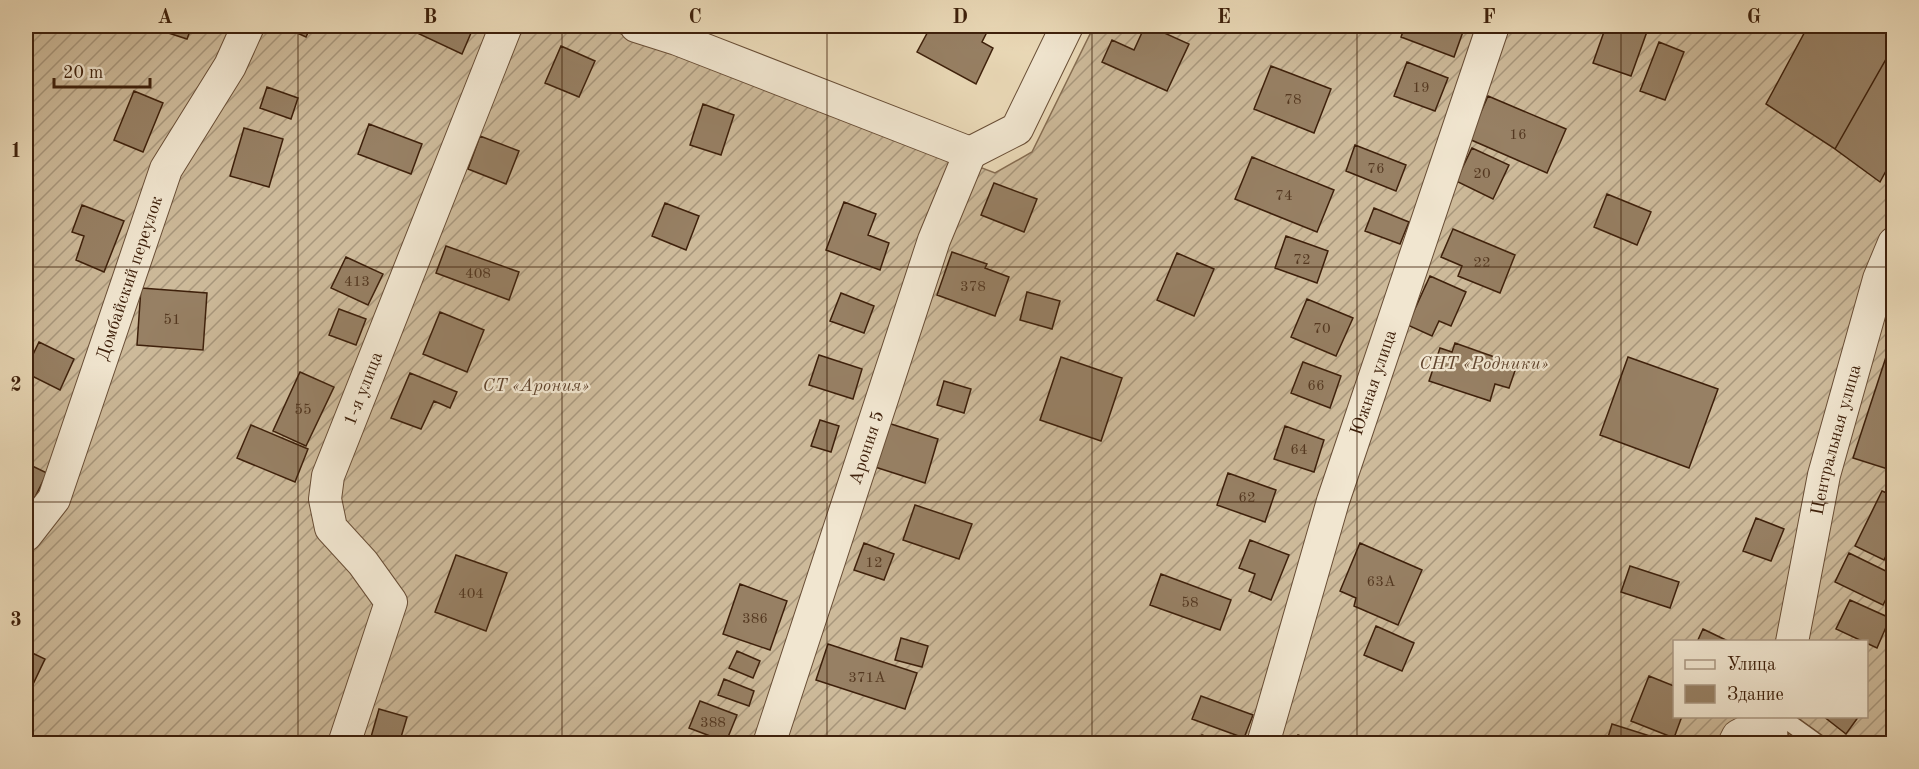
<svg xmlns="http://www.w3.org/2000/svg" width="1919" height="769" font-family="'Old Standard TT',serif">
	<style>
		.garden { fill: url(#garden-furrows); stroke: #866d52; stroke-width: 1.5; fill-rule: evenodd }
		.building { fill: #978064; stroke: #3e200b; stroke-width: 1.5 }
		.lines { fill: none; stroke-linecap: round; stroke-linejoin: round }
		.service-casing { stroke: #694e36; stroke-width: 19 }
		.minor-casing { stroke: #694e36; stroke-width: 34 }
		.service { stroke: #f1e6d0; stroke-width: 16 }
		.minor { stroke: #f1e6d0; stroke-width: 32 }
		.grid { fill: none; stroke: #3e200b; stroke-width: 1.5; stroke-opacity: 0.55 }
		.labels { text-anchor: middle; stroke-width: 4.5; stroke-linejoin: round; paint-order: stroke }
		.number-label { font-size: 15px; fill: #543821 }
		.street-label { font-size: 18px; fill: #3e200b; stroke: #f1e6d0 }
		.park-label { font-size: 18px; font-style: italic; fill: #62462f; stroke: #f1e6d0 }
		.neatline { fill: none; stroke: #3e200b; stroke-width: 2 }
		.grid-label { font-size: 20px; text-anchor: middle; font-weight: bold; fill: #3e200b }
	</style>
	<defs>
		<pattern id="garden-furrows" width="10" height="10" patternUnits="userSpaceOnUse" patternTransform="scale(1.5)"><rect width="10" height="10" fill="#cdba9a"/><path d="M-1 1l2-2M0 10L10 0M9 11l2-2" fill="none" stroke="#a8977c"/></pattern>
	</defs>
	<rect width="100%" height="100%" fill="#ead9b7"/>
	<filter id="stains"><feTurbulence type="fractalNoise" baseFrequency=".00333" numOctaves="4"/><feColorMatrix values="0 0 0 0 .2 0 0 0 0 .09 0 0 0 0 .02 0 0 0 .5 -.17"/></filter>
	<radialGradient id="worn" r=".72"><stop offset=".6" stop-color="#630" stop-opacity="0"/><stop offset="1" stop-color="#630" stop-opacity=".3"/></radialGradient>
	<path class="garden" d="M 26,26 L 596,26 L 667,48 L 995,173 L 1032,152 L 1094,26 L 1893,26 L 1893,743 L 26,743 ZM 1674,642 L 1866,642 L 1866,716 L 1674,716 Z"/>
	<path class="building" d="M 154,26 L 192,26 L 187,39 L 153,28 Z
		M 282,26 L 311,26 L 306,37 Z
		M 418,26 L 474,26 L 462,54 L 415,32 Z
		M 931,26 L 990,26 L 982,42 L 993,48 L 976,84 L 917,52 Z
		M 1145,26 L 1149,26 L 1189,44 L 1167,91 L 1102,62 L 1112,40 L 1134,50 Z
		M 1405,26 L 1465,26 L 1454,57 L 1401,37 Z
		M 1606,26 L 1649,26 L 1631,76 L 1593,63 Z
		M 1808,26 L 1894,26 L 1894,45 L 1835,149 L 1766,104 Z
		M 1659,42 L 1684,52 L 1665,100 L 1640,91 Z
		M 1894,45 L 1894,156 L 1880,182 L 1835,149 Z
		M 561,46 L 595,61 L 579,97 L 545,83 Z
		M 1407,62 L 1448,78 L 1435,111 L 1394,96 Z
		M 1271,66 L 1331,89 L 1314,133 L 1254,109 Z
		M 267,87 L 298,98 L 291,119 L 260,108 Z
		M 134,91 L 163,103 L 143,152 L 114,140 Z
		M 1488,96 L 1566,129 L 1547,173 L 1469,139 Z
		M 703,104 L 734,115 L 721,155 L 690,145 Z
		M 369,124 L 422,144 L 411,174 L 358,154 Z
		M 244,128 L 283,139 L 269,187 L 230,176 Z
		M 480,136 L 519,151 L 506,184 L 468,169 Z
		M 1355,145 L 1406,165 L 1396,191 L 1346,171 Z
		M 1472,148 L 1509,165 L 1493,199 L 1456,181 Z
		M 1252,157 L 1334,190 L 1317,232 L 1235,199 Z
		M 994,183 L 1037,199 L 1024,232 L 981,215 Z
		M 1607,194 L 1651,212 L 1637,245 L 1594,227 Z
		M 844,202 L 876,214 L 868,235 L 889,243 L 880,270 L 826,250 Z
		M 665,203 L 699,216 L 686,250 L 652,236 Z
		M 82,205 L 124,221 L 104,272 L 76,260 L 84,236 L 72,232 Z
		M 1374,208 L 1409,222 L 1400,244 L 1365,231 Z
		M 1453,229 L 1515,255 L 1500,293 L 1458,276 L 1462,266 L 1441,257 Z
		M 1286,236 L 1328,251 L 1317,283 L 1275,268 Z
		M 446,246 L 519,272 L 509,300 L 436,273 Z
		M 952,252 L 987,264 L 985,268 L 1009,277 L 995,316 L 937,295 Z
		M 1177,253 L 1214,269 L 1194,316 L 1157,300 Z
		M 346,257 L 383,274 L 368,305 L 331,288 Z
		M 1430,276 L 1466,292 L 1451,326 L 1439,321 L 1432,336 L 1403,323 L 1409,310 L 1413,313 Z
		M 1894,276 L 1894,308 L 1884,304 Z
		M 141,288 L 207,293 L 203,350 L 137,345 Z
		M 1027,292 L 1060,301 L 1052,329 L 1020,320 Z
		M 841,293 L 874,306 L 864,333 L 830,321 Z
		M 1307,299 L 1353,318 L 1336,356 L 1291,337 Z
		M 339,309 L 366,319 L 356,345 L 329,335 Z
		M 440,312 L 484,330 L 467,372 L 423,354 Z
		M 39,342 L 74,359 L 60,390 L 26,373 L 26,369 Z
		M 1455,343 L 1517,365 L 1509,388 L 1495,384 L 1490,401 L 1429,381 L 1440,348 L 1452,352 Z
		M 1887,354 L 1894,356 L 1894,471 L 1853,458 Z
		M 819,355 L 862,369 L 853,399 L 809,385 Z
		M 1061,357 L 1122,378 L 1101,441 L 1040,420 Z
		M 1628,357 L 1718,389 L 1689,468 L 1600,435 Z
		M 1303,362 L 1341,376 L 1330,408 L 1291,393 Z
		M 300,372 L 334,387 L 306,446 L 273,431 Z
		M 410,373 L 457,392 L 450,408 L 434,401 L 421,429 L 391,418 Z
		M 944,381 L 971,389 L 964,413 L 937,405 Z
		M 820,420 L 839,426 L 831,452 L 811,446 Z
		M 888,423 L 938,439 L 925,483 L 875,467 Z
		M 251,425 L 308,449 L 295,482 L 237,458 Z
		M 1285,426 L 1324,440 L 1314,472 L 1274,459 Z
		M 26,463 L 47,473 L 26,515 Z
		M 1228,473 L 1276,490 L 1265,522 L 1217,505 Z
		M 1882,491 L 1894,496 L 1894,539 L 1884,560 L 1855,546 Z
		M 915,505 L 972,524 L 959,559 L 903,540 Z
		M 1756,518 L 1784,529 L 1771,561 L 1743,551 Z
		M 1250,540 L 1289,555 L 1271,600 L 1249,591 L 1255,574 L 1239,568 Z
		M 864,543 L 894,554 L 884,580 L 854,570 Z
		M 1360,543 L 1422,570 L 1398,625 L 1354,606 L 1356,598 L 1340,591 Z
		M 1849,553 L 1894,575 L 1894,583 L 1883,605 L 1835,582 Z
		M 456,555 L 507,573 L 486,631 L 435,612 Z
		M 1630,566 L 1679,582 L 1670,608 L 1621,592 Z
		M 1161,574 L 1231,600 L 1220,630 L 1150,605 Z
		M 740,584 L 787,601 L 770,650 L 723,634 Z
		M 1850,600 L 1890,618 L 1877,648 L 1836,629 Z
		M 1376,626 L 1414,643 L 1402,671 L 1364,655 Z
		M 1703,629 L 1730,642 L 1697,642 Z
		M 901,638 L 928,646 L 922,667 L 895,660 Z
		M 828,644 L 917,673 L 905,709 L 816,680 Z
		M 26,650 L 45,659 L 26,699 Z
		M 737,651 L 760,661 L 753,678 L 729,668 Z
		M 1649,676 L 1674,686 L 1674,716 L 1682,716 L 1674,738 L 1631,721 Z
		M 724,679 L 754,691 L 749,706 L 718,695 Z
		M 1201,696 L 1253,715 L 1244,738 L 1192,719 Z
		M 700,701 L 737,715 L 726,742 L 689,728 Z
		M 379,709 L 407,717 L 399,744 L 369,744 Z
		M 1823,716 L 1859,716 L 1846,734 Z
		M 1612,724 L 1669,742 L 1669,744 L 1606,744 Z
		M 1202,735 L 1226,744 L 1199,744 Z
		M 1298,735 L 1322,744 L 1295,744 Z"/>
	<g class="lines">
		<g class="service-casing">
			<path id="service" d="M 1778,716 L 1780,744
				M 1780,716 L 1819,744"/>
		</g>
		<g class="minor-casing">
			<g id="minor">
				<path d="M 636,26 L 677,39 L 970,153"/>
				<path d="M 970,153 L 1017,129 L 1067,26"/>
				<path id="s1" d="M 26,535 L 54,499 L 166,169 L 230,66 L 248,26"/>
				<path id="s2" d="M 1792,642 L 1824,475 L 1879,279 L 1894,243"/>
				<path id="s3" d="M 344,744 L 391,602 L 363,563 L 331,528 L 325,499 L 328,476 L 506,26"/>
				<path id="s4" d="M 769,744 L 934,240 L 970,153"/>
				<path id="s5" d="M 1263,744 L 1333,501 L 1493,26"/>
				<path d="M 1734,744 L 1738,736 L 1776,716"/>
			</g>
		</g>
		<use href="#service" class="service"/>
		<use href="#minor" class="minor"/>
	</g>
	<path class="grid" d="M 298,26 L 298,744M 562,26 L 562,744M 827,26 L 827,744M 1092,26 L 1092,744M 1357,26 L 1357,744M 1621,26 L 1621,744M 26,267 L 1894,267M 26,502 L 1894,502"/>
	<g class="labels">
		<g class="number-label">
			<text x="1421" y="92">19</text>
			<text x="1293" y="104">78</text>
			<text x="1518" y="139">16</text>
			<text x="1376" y="173">76</text>
			<text x="1482" y="178">20</text>
			<text x="1284" y="200">74</text>
			<text x="1302" y="264">72</text>
			<text x="1482" y="267">22</text>
			<text x="478" y="278">408</text>
			<text x="357" y="286">413</text>
			<text x="973" y="291">378</text>
			<text x="172" y="324">51</text>
			<text x="1322" y="333">70</text>
			<text x="1316" y="390">66</text>
			<text x="303" y="414">55</text>
			<text x="1299" y="454">64</text>
			<text x="1247" y="502">62</text>
			<text x="874" y="567">12</text>
			<text x="1381" y="586">63А</text>
			<text x="471" y="598">404</text>
			<text x="1190" y="607">58</text>
			<text x="755" y="623">386</text>
			<text x="867" y="682">371А</text>
			<text x="713" y="727">388</text>
		</g>
		<g class="street-label">
			<text dy="6" stroke="none"><textPath href="#s1" startOffset="279">Домбайский переулок</textPath></text>
			<text dy="6" stroke="none"><textPath href="#s5" startOffset="378">Южная улица</textPath></text>
			<text dy="6" stroke="none"><textPath href="#s3" startOffset="392">1-я улица</textPath></text>
			<text dy="6" stroke="none"><textPath href="#s2" startOffset="207">Центральная улица</textPath></text>
			<text dy="6" stroke="none"><textPath href="#s4" startOffset="312">Арония 5</textPath></text>
		</g>
		<g class="park-label">
			<text x="1484" y="369">СНТ «Родники»</text>
			<text x="536" y="391">СТ «Арония»</text>
		</g>
	</g>
	<rect width="1919" height="769" fill="none" stroke="#ead9b7" stroke-width="66"/>
	<rect x="1673" y="640" width="195" height="78" fill="#f1e6d0" stroke="#a99781" stroke-width="1.5"/>
	<rect x="1685" y="660" width="30" height="9" fill="#f1e6d0" stroke="#a99781" stroke-width="1.5"/>
	<text x="1727" y="670" font-size="18" fill="#3e200b">Улица</text>
	<rect x="1685" y="685" width="30" height="18" fill="#978064" stroke="#a99781" stroke-width="1.5"/>
	<text x="1727" y="700" font-size="18" fill="#3e200b">Здание</text>
	<path d="M54 78v9h96v-9" fill="none" stroke="#3e200b" stroke-width="3"/>
	<text x="63" y="78" font-size="18" fill="#3e200b" stroke="#f1e6d0" stroke-width="4.5" paint-order="stroke">20 m</text>
	<rect x="33" y="33" width="1853" height="703" class="neatline"/>
	<g class="grid-label">
		<text x="165" y="23">A</text>
		<text x="430" y="23">B</text>
		<text x="695" y="23">C</text>
		<text x="960" y="23">D</text>
		<text x="1224" y="23">E</text>
		<text x="1489" y="23">F</text>
		<text x="1754" y="23">G</text>
		<text x="16" y="157">1</text>
		<text x="16" y="391">2</text>
		<text x="16" y="626">3</text>
	</g>
	<rect width="100%" height="100%" filter="url(#stains)"/>
	<rect width="100%" height="100%" fill="url(#worn)"/>
</svg>
